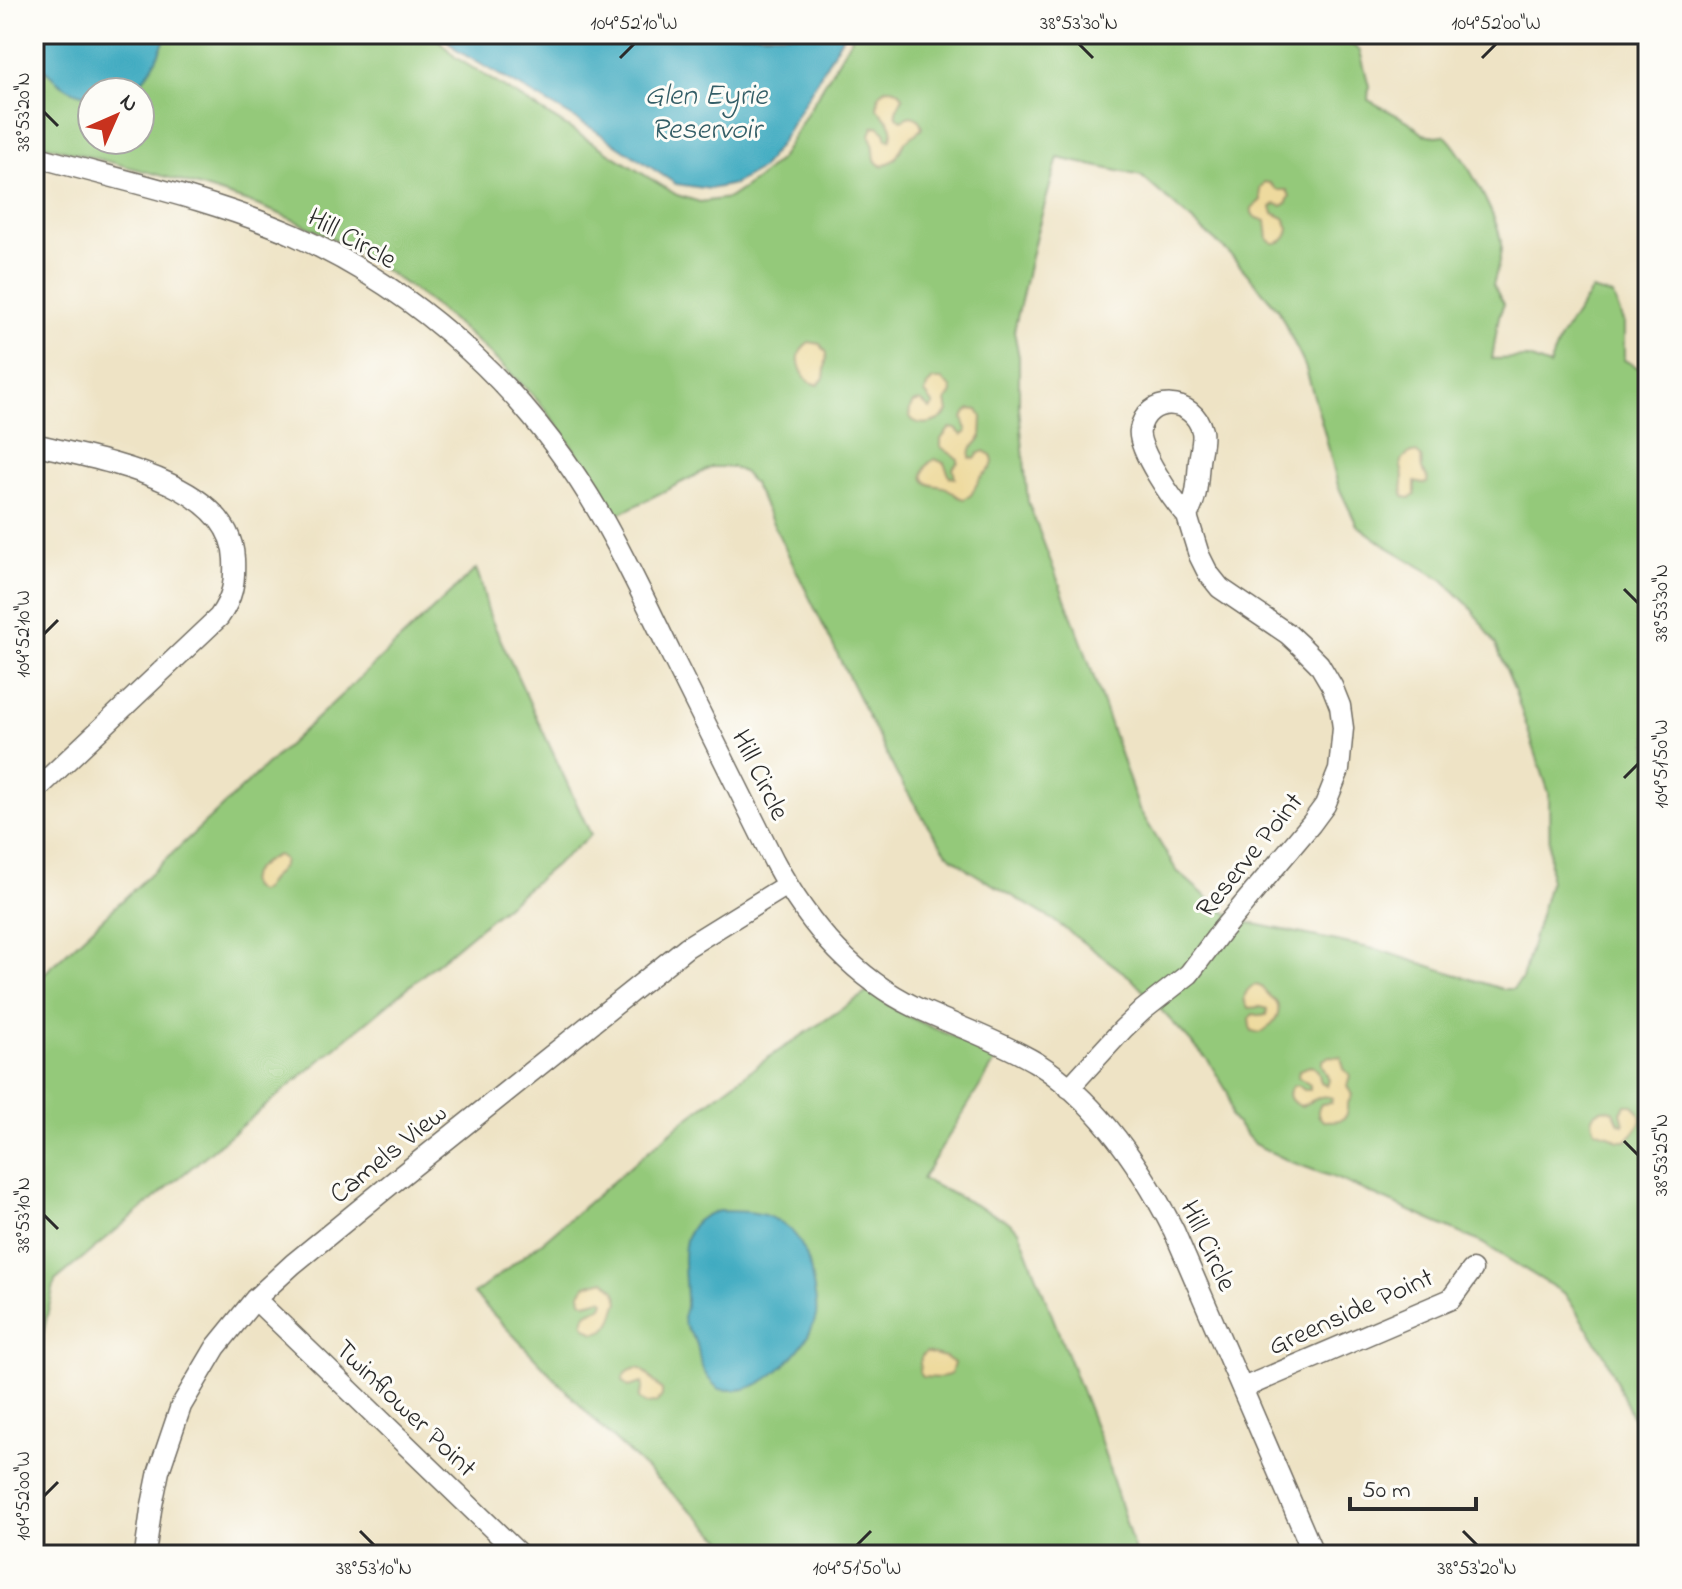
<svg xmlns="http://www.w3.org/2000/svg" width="1682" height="1589" font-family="'Indie Flower',sans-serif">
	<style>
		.green { fill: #94c97a; stroke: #607a52; stroke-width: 2; fill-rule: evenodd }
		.sand { fill: #eeda9e; stroke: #8c8264; stroke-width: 2 }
		.water { fill: #41abc1; stroke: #366b76; stroke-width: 2 }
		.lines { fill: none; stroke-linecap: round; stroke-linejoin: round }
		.street-casing { stroke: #6f6b61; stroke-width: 23 }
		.street { stroke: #fff; stroke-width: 20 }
		.ticks { fill: none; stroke: #2b2b2b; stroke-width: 3 }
		.labels { text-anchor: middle; stroke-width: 6; stroke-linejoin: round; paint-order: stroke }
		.street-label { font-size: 28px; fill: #2b2b2b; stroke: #fdfcf7 }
		.water-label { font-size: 30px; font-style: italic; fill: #345e67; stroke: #fdfcf7 }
		.neatline { fill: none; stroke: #2b2b2b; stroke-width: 3 }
		.ticks-label { font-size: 20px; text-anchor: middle; fill: #2b2b2b }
	</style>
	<rect width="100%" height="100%" fill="#fdfcf7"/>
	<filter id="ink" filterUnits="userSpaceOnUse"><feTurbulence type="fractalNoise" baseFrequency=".0125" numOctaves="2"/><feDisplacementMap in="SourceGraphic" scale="16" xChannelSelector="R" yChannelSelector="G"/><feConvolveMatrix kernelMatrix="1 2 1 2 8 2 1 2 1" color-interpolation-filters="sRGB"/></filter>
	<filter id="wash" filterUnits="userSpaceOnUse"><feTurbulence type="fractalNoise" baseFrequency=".006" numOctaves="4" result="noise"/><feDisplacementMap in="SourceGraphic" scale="32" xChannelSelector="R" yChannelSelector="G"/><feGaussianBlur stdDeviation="1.8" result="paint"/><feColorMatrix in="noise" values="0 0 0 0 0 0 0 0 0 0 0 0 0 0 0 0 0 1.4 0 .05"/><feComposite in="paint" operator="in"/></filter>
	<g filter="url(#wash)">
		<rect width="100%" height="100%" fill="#eee3c5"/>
		<path class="green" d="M 34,34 L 433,34 L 455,57 L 677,195 L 700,202 L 729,198 L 757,179 L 780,159 L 854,34 L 1339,34 L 1360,51 L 1369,86 L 1368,100 L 1408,121 L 1423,134 L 1436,136 L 1444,135 C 1461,148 1503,226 1501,247 C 1501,259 1496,273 1493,285 L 1504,304 L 1499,316 L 1492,359 L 1529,358 L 1549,366 L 1560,338 L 1592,290 L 1613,296 L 1624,324 L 1624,360 L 1648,373 L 1648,1484 L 1644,1443 L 1605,1356 L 1565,1294 L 1482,1243 L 1343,1181 L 1289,1161 L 1254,1144 L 1231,1117 L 1228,1093 L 1208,1060 L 1131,978 L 1053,920 L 970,871 L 947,853 L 927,824 L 897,775 L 753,483 L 743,472 L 732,467 L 712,467 L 615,516 C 591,477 568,435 537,400 C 527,388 514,378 503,366 C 434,299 353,241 262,207 C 188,180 110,163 34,142 ZM 92,92 L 140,92 L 140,140 L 92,140 ZM 1058,158 L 1141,176 L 1229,253 L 1278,309 L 1305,366 L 1325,434 L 1338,486 L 1357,525 L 1389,548 L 1443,580 L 1472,609 L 1496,645 L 1513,686 L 1549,793 L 1550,880 L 1522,979 L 1513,989 L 1502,989 L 1379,950 L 1245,922 L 1223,911 L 1177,871 L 1139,809 L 1084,648 L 1028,502 L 1019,407 L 1019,357 L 1014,331 L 1036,235 Z
			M 476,569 C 484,587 484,602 491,619 L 591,835 L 55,1281 L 34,1373 L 34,983 Z
			M 869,991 C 879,998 889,1006 900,1012 C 932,1029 966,1041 998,1057 L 922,1179 L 1006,1220 L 1019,1230 L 1100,1439 L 1136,1555 L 739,1555 L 602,1428 L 474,1294 L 546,1239 L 681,1123 L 762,1062 Z"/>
		<path class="sand" d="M 886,88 C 894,88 899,89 903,97 L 896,111 L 897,117 L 902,120 C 911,113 920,116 922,128 C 918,134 911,135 906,141 C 896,154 901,159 882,166 C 871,161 876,154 873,144 C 872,141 870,138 870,135 L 873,127 L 878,126 L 885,132 L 887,139 L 890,140 C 898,126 885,118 877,108 L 879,94 Z
			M 1264,182 L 1270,183 L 1277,190 L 1287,190 L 1290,196 L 1286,204 L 1282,206 L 1275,204 L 1271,207 L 1273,213 L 1284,218 L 1289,228 C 1288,237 1283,243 1273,243 L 1268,239 L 1266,221 C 1259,218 1250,218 1252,208 L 1261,200 L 1260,189 Z
			M 809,342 L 820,344 L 827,353 L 824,378 L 818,385 L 809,382 C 798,369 793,353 809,342 Z
			M 933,380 L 942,380 L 951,388 L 952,393 L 946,401 L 948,412 C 944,416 942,419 936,421 C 922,428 901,421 913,403 L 921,401 L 930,409 L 934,405 L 925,393 L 927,386 Z
			M 970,409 L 978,410 L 982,417 L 981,438 L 971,449 L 970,458 L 975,459 L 979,453 L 984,451 L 991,455 L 993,462 L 991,468 L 980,478 L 971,495 L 964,499 C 957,497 954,493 948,489 C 942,485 936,487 929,484 C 917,477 926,463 935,459 L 944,463 L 950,477 L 955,478 L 953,468 L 958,462 L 958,459 L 941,447 L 941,439 L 950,428 L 956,429 L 962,435 L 966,433 L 967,430 L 963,418 L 966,412 Z
			M 1410,453 L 1416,453 L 1421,457 C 1422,460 1421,466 1422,469 C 1425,476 1429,475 1427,483 L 1423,484 L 1415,482 L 1415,495 L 1410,498 L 1404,497 C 1400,488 1404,485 1403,477 C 1402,463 1395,463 1410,453 Z
			M 277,855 L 281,857 L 284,860 C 282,873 269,876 264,890 L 258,892 C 235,879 264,861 277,855 Z
			M 1254,985 C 1264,986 1263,989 1269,996 C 1273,1001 1276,999 1278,1006 C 1281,1017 1269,1028 1260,1033 L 1252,1031 L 1250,1027 L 1249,1019 L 1253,1014 L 1262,1016 L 1266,1015 L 1267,1009 L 1261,1007 L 1248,1008 C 1241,999 1245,990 1254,985 Z
			M 1329,1056 L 1341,1057 L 1344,1069 L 1350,1075 L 1347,1086 L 1352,1095 L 1347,1105 L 1347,1114 C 1342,1123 1333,1120 1323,1121 L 1318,1115 L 1318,1110 L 1321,1104 L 1331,1103 L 1332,1098 C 1320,1093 1312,1102 1301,1106 C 1291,1103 1285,1095 1293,1086 L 1298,1085 L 1304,1090 L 1310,1090 L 1310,1085 L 1298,1077 L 1299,1070 L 1310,1066 L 1314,1067 L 1318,1071 L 1321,1083 L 1327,1086 L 1329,1080 L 1322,1065 L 1322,1061 Z
			M 1625,1105 L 1633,1105 C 1649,1121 1637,1128 1626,1141 L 1618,1141 L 1609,1135 L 1595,1130 C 1587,1115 1599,1105 1614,1112 L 1619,1123 L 1624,1124 L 1621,1112 Z
			M 605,1280 L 615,1290 L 619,1301 C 613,1317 613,1331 594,1333 L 584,1325 C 582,1310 592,1312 602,1306 L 604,1301 L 601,1299 L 586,1303 L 581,1300 L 580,1293 L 586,1285 Z
			M 926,1352 L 945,1357 L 954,1363 L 951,1374 L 940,1378 L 923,1377 L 920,1373 C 919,1365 919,1356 926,1352 Z
			M 638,1368 L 644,1371 L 662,1390 L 662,1396 L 656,1403 L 646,1404 L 639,1399 L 639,1396 L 643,1387 L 642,1383 L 629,1387 L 623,1382 C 622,1372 630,1370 638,1368 Z"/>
		<path class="water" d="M 34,34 L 167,34 C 158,57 147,88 119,92 C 110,93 101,92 92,92 L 92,95 C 69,96 49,75 34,59 Z
			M 441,34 L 844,34 L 781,142 L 762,168 L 734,184 L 710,189 L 676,184 L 593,129 L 458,51 Z
			M 719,1211 C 743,1211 765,1211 785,1225 C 801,1237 810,1260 812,1279 C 814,1290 818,1305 816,1316 C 809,1345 773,1383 744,1389 C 736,1391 727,1390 719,1389 C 711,1382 704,1375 701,1364 C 698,1356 699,1347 695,1340 C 691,1333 683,1327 683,1318 C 683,1314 686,1310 686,1306 C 687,1270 670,1221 719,1211 Z"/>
	</g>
	<g filter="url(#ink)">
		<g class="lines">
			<g class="street-casing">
				<path id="street" d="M 34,156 C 120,180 212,199 294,235 C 422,292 531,394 601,516 C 627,561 649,609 672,656 C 706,724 740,793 774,861 C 807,923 851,976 915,1007 C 956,1026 998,1040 1037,1063 C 1097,1101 1142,1168 1174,1231 L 1314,1555
					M 34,444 C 93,459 231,480 234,559 C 235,583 233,597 219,617 L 34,792
					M 1069,1088 L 1123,1029 L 1143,1010 L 1189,974 L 1222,930 L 1311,824 L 1325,805 L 1339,770 L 1343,728 L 1340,706 L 1332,686 L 1319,664 L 1302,647 L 1288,634 L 1220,588 L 1208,573 L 1199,555 L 1187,516 C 1198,496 1197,484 1199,462 C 1200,452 1204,440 1202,431 C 1194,397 1146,395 1140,430 C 1136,448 1174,502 1187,516
					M 255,1299 L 520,1555
					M 1243,1388 L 1451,1299 L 1472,1270
					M 145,1555 L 151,1510 L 159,1471 L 181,1406 L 216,1347 L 255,1299 L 293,1264 L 391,1184 L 687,947 L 787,885"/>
			</g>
			<use href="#street" class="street"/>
		</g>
	</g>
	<path class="ticks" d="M 1079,44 L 1093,58M 620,58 L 634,44M 1482,58 L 1496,44M 44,112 L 58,126M 1624,589 L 1638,603M 44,634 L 58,620M 1624,778 L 1638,764M 1624,1141 L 1638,1155M 44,1215 L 58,1229M 44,1496 L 58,1482M 360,1531 L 374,1545M 1463,1531 L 1477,1545M 857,1545 L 871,1531"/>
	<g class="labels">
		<g class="street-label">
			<text transform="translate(353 237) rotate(29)" y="10">Hill Circle</text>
			<text transform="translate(762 774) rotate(64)" y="10">Hill Circle</text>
			<text transform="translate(1248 854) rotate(-51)" y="10">Reserve Point</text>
			<text transform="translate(387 1152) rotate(-39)" y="10">Camels View</text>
			<text transform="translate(1210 1245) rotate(65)" y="10">Hill Circle</text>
			<text transform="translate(1350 1310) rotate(-24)" y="10">Greenside Point</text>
			<text transform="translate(407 1407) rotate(44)" y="10">Twinflower Point</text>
		</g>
		<g class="water-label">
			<text x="706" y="104">Glen Eyrie<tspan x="706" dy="34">Reservoir</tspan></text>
		</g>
	</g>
	<rect width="1682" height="1589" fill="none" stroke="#fdfcf7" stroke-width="88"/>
	<g transform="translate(116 116) rotate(45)"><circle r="38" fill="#fdfcf7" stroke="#a9a8a5" stroke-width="2"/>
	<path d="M0-6L14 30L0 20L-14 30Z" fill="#c8321e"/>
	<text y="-12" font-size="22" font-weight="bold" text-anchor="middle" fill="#2b2b2b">N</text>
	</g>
	<path d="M1350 1497v12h126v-12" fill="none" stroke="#2b2b2b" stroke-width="4"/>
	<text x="1362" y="1497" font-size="24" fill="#2b2b2b" stroke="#fdfcf7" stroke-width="6" paint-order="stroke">50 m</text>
	<rect x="44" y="44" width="1594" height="1501" class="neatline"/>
	<g class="ticks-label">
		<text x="634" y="29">104°52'10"W</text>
		<text x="1079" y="29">38°53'30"N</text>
		<text x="1496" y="29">104°52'00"W</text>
		<text transform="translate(22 112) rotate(-90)" y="7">38°53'20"N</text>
		<text transform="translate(1660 603) rotate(-90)" y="7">38°53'30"N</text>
		<text transform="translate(22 634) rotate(-90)" y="7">104°52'10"W</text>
		<text transform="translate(1660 764) rotate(-90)" y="7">104°51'50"W</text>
		<text transform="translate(1660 1155) rotate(-90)" y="7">38°53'25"N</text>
		<text transform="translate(22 1215) rotate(-90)" y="7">38°53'10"N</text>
		<text transform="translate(22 1496) rotate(-90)" y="7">104°52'00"W</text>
		<text x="374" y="1574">38°53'10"N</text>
		<text x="857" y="1574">104°51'50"W</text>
		<text x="1477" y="1574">38°53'20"N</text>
	</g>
</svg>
